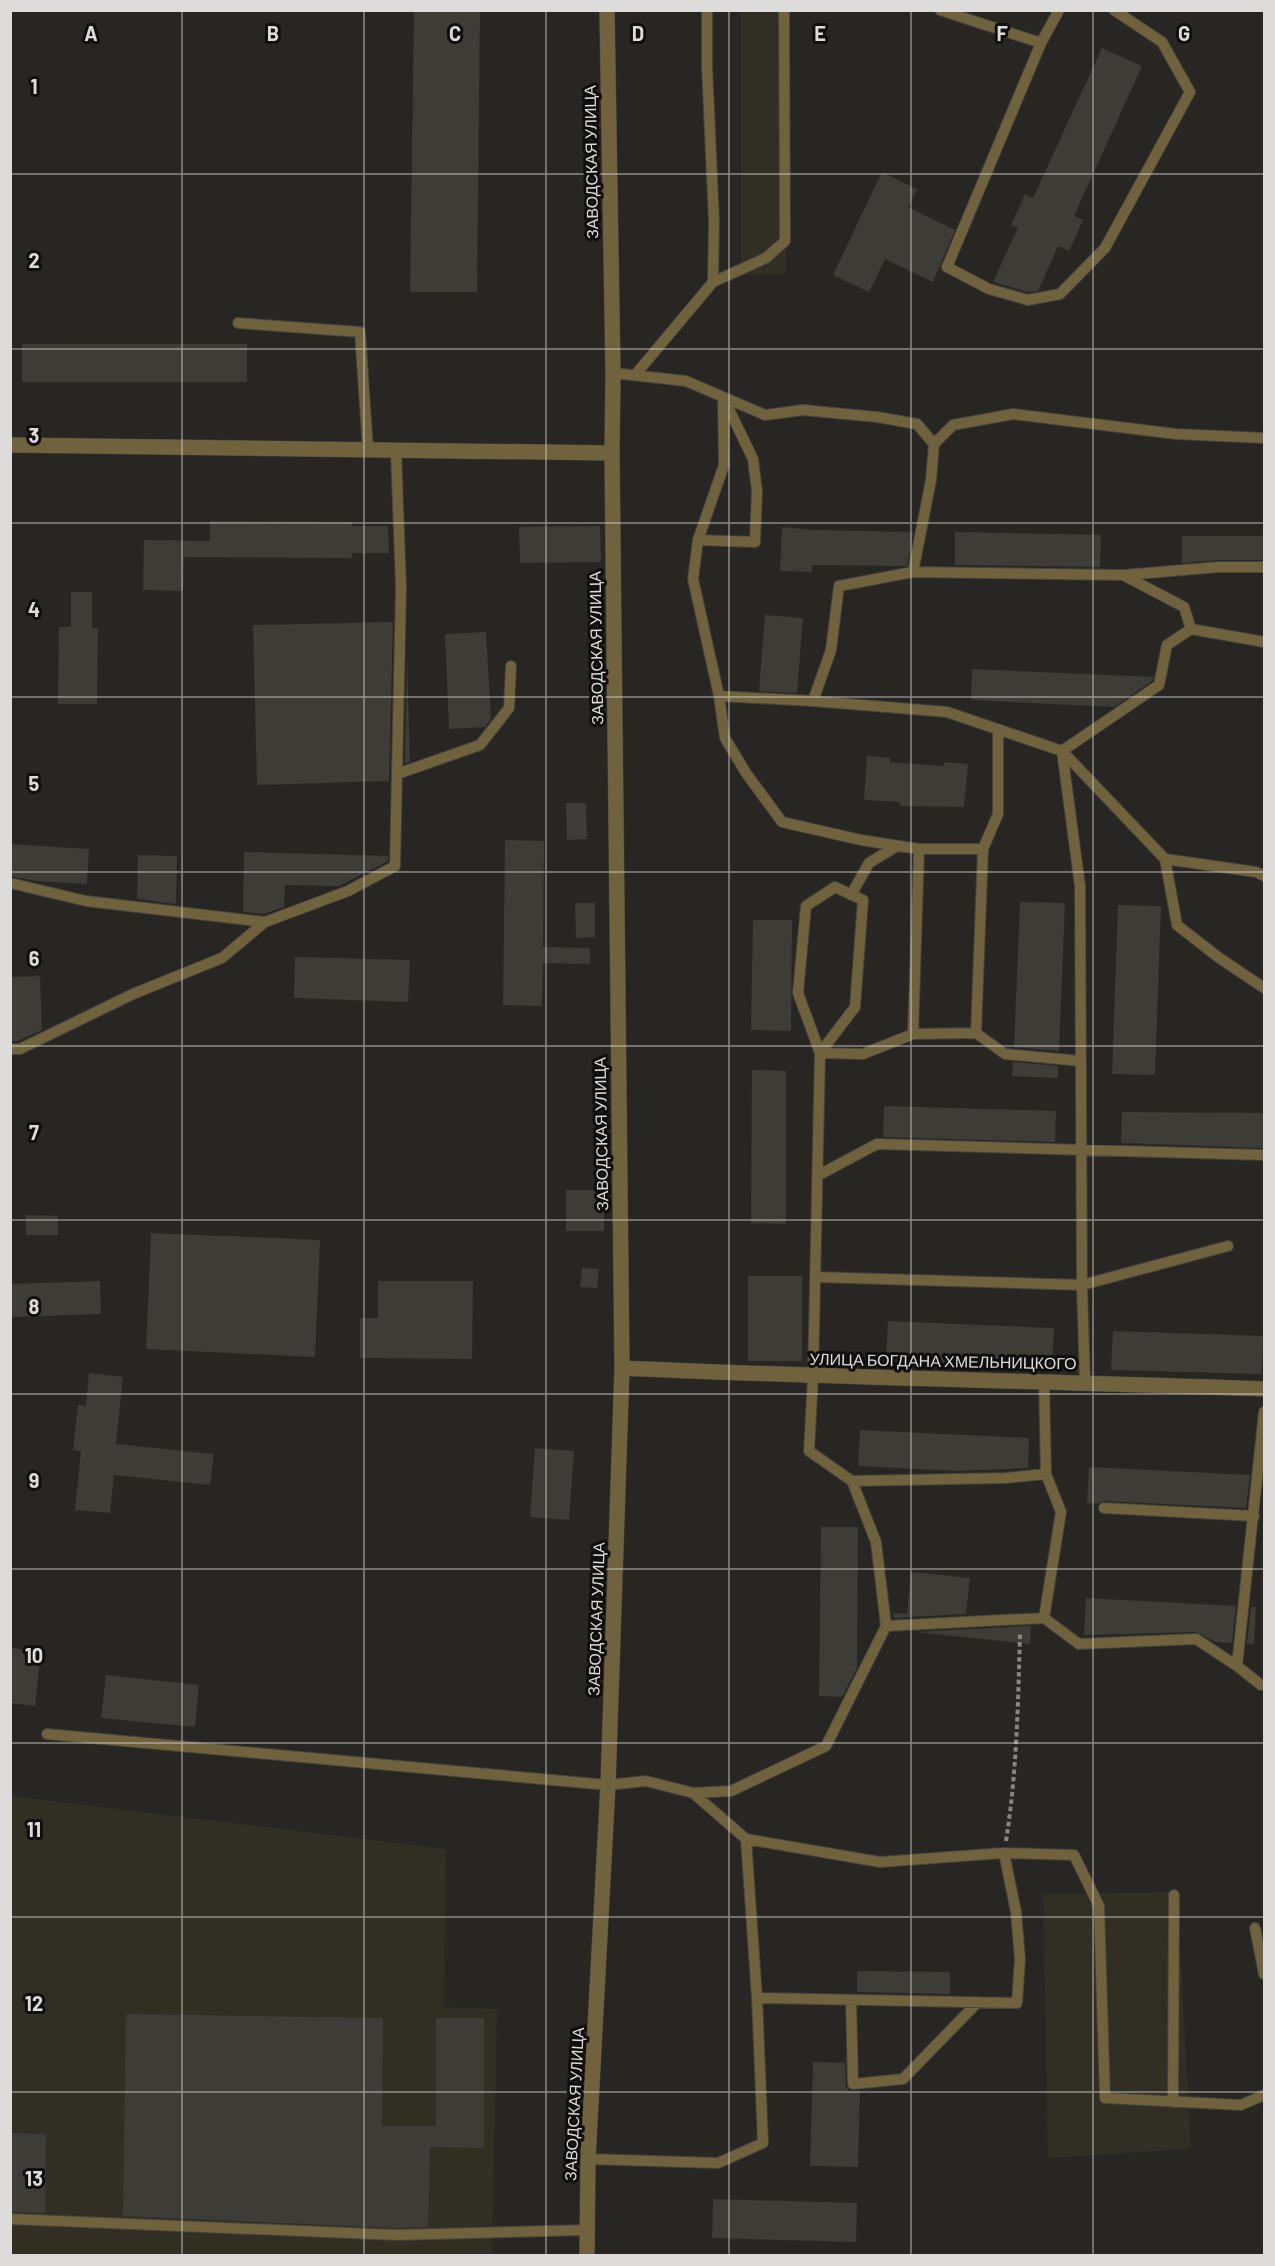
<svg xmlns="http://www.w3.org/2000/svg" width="1275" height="2266" font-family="Barlow,sans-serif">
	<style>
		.built { fill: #312e24 }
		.building { fill: #3d3c37 }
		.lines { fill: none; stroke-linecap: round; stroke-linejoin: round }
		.lane-casing { stroke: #44433f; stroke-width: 12 }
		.street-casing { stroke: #44433f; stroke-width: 16 }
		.path { stroke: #878683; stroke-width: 4; stroke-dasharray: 4.5 3; stroke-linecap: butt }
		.lane { stroke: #70623d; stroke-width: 10 }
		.street { stroke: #70623d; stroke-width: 15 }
		.grid { fill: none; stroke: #dddcda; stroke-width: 1.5; stroke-opacity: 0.55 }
		.labels { text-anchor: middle; stroke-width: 6; stroke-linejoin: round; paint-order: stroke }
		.street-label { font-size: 16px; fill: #dddcda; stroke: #100f0d }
		.grid-label { font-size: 20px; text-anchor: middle; font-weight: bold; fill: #dddcda; stroke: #100f0d; stroke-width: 6; stroke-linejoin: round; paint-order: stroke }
	</style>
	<rect width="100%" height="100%" fill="#272622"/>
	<path class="built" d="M 741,11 L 786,11 L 786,274 L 741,275 Z
		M 11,1796 L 446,1849 L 444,2007 L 497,2009 L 492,2255 L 11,2256 Z
		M 1177,1892 L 1191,2149 L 1048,2158 L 1043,1894 Z"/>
	<path class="building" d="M 414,10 L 480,10 L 477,292 L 410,292 Z
		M 1102,48 L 1142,66 L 1074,216 L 1083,220 L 1069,251 L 1058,246 L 1038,291 L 1028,292 L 993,282 L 1018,228 L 1011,225 L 1025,194 L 1033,198 Z
		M 882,172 L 917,189 L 908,207 L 955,230 L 933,282 L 885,259 L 869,292 L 833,275 Z
		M 22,344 L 247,344 L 247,382 L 22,382 Z
		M 210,521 L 352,522 L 352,526 L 388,526 L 389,553 L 352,553 L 352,558 L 184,557 L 183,591 L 143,590 L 144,540 L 210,541 Z
		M 600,526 L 601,562 L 520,563 L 519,527 Z
		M 782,527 L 814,530 L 913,532 L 907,566 L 812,565 L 812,572 L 780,571 Z
		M 955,532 L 1101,535 L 1100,567 L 955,565 Z
		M 1182,536 L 1264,536 L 1264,560 L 1218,560 L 1182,563 Z
		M 71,592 L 92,592 L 92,628 L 98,628 L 97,704 L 58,704 L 59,627 L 71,627 Z
		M 765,615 L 803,618 L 797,693 L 759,691 Z
		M 393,622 L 389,781 L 257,785 L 253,625 Z
		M 486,632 L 491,719 L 485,727 L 449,729 L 445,634 Z
		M 407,656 L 410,762 L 405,763 Z
		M 972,669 L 1153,677 L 1152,681 L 1114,707 L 971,700 Z
		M 867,756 L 890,758 L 890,762 L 944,766 L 944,762 L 968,764 L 964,807 L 899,806 L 900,802 L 864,800 Z
		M 566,803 L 586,803 L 587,839 L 567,840 Z
		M 505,840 L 544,841 L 543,947 L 590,948 L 590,964 L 543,963 L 542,1006 L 503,1005 Z
		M 10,844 L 89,849 L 87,884 L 35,881 L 10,876 Z
		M 244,852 L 388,856 L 388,861 L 339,886 L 285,885 L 284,907 L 264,914 L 243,912 Z
		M 138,855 L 177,856 L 176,904 L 137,899 Z
		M 1020,902 L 1065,903 L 1059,1051 L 1014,1047 Z
		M 575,903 L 595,903 L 595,937 L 576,938 Z
		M 1118,905 L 1161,906 L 1155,1075 L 1112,1074 Z
		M 753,920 L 792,920 L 791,1031 L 751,1030 Z
		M 295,957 L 410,960 L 408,1002 L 294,998 Z
		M 40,976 L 42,1030 L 18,1041 L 10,1041 L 10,977 Z
		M 1013,1062 L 1058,1066 L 1058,1078 L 1012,1076 Z
		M 752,1070 L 786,1071 L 786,1224 L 751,1223 Z
		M 884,1106 L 1056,1111 L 1055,1142 L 883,1137 Z
		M 1122,1112 L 1264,1113 L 1264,1148 L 1121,1143 Z
		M 566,1190 L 604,1190 L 604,1231 L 566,1231 Z
		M 26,1215 L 58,1216 L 58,1235 L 26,1235 Z
		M 151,1233 L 320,1240 L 315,1357 L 146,1349 Z
		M 582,1268 L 599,1269 L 597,1288 L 580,1287 Z
		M 748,1276 L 802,1276 L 802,1361 L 748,1361 Z
		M 100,1281 L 101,1314 L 10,1317 L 10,1284 Z
		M 378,1281 L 473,1281 L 472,1359 L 360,1358 L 360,1318 L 378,1318 Z
		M 888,1321 L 1054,1328 L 1052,1368 L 886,1361 Z
		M 1113,1331 L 1263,1336 L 1262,1374 L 1111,1370 Z
		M 89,1373 L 123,1377 L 116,1444 L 214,1454 L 210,1485 L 114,1475 L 110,1513 L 75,1510 L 81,1451 L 73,1450 L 78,1405 L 86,1406 Z
		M 860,1430 L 1029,1438 L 1028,1468 L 957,1471 L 858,1466 Z
		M 535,1448 L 574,1451 L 569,1520 L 530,1517 Z
		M 1089,1467 L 1250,1475 L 1246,1508 L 1104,1501 L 1098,1504 L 1087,1503 Z
		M 821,1527 L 858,1527 L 857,1668 L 842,1697 L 819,1696 Z
		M 911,1572 L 970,1578 L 966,1614 L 893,1618 L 894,1613 L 907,1614 Z
		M 1086,1598 L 1236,1606 L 1232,1643 L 1215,1642 L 1196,1632 L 1084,1635 Z
		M 1251,1607 L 1256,1607 L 1254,1644 L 1247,1644 Z
		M 1031,1626 L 1030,1644 L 915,1632 L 1029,1626 Z
		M 10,1648 L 41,1651 L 35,1706 L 10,1703 Z
		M 106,1675 L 199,1685 L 195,1727 L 101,1718 Z
		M 857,1971 L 950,1972 L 950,1994 L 857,1992 Z
		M 126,2014 L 383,2018 L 382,2126 L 436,2126 L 436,2018 L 484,2018 L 484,2148 L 430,2147 L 428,2227 L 397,2228 L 123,2216 Z
		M 813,2062 L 845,2063 L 846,2088 L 850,2091 L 860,2091 L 858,2167 L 810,2166 Z
		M 10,2133 L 46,2134 L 45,2213 L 10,2212 Z
		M 713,2199 L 857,2203 L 856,2242 L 712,2238 Z"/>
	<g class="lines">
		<g class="lane-casing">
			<path id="lane" d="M 940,10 L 1041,43 L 1059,10
				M 1041,43 L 947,267 L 989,289 L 1028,300 L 1060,294 L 1105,248 L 1190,92 L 1162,42 L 1114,10
				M 713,282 L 766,258 L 785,241 L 784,10
				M 238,323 L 360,332 L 368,450
				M 613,373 L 686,381 L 765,415 L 803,410 L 877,417 L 917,424 L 934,444
				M 635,375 L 713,282 L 714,222 L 707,66 L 707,10
				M 723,398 L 724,465 L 698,540 L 693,579 L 719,696 L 813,701 L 947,712 L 1062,751 L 1080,886 L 1082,1285 L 1085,1383
				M 698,540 L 755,542 L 757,491 L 753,459 L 725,401
				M 913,572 L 931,480 L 934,444 L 953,425 L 1013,414 L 1176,434 L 1264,438
				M 1124,575 L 1219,567 L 1264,567
				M 1191,629 L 1167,645 L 1159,685 L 1062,751 L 1165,859 L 1177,925 L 1218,957 L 1264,988
				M 719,696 L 725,738 L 746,773 L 782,822 L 861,840 L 919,849 L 983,849
				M 813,701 L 831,650 L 839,586 L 913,572 L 1123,575 L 1184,607 L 1191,629 L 1264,642
				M 397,774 L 480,745 L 509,708 L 511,666
				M 1165,859 L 1256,872 L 1264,876
				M 10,883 L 86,901 L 265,922 L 348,891 L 395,866 L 401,587 L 396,451
				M 851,895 L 869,863 L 897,846
				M 976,1033 L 983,849 L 998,814 L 998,729
				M 913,1034 L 919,849
				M 10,1049 L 20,1049 L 133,994 L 222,958 L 265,922
				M 820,1053 L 863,1054 L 913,1034 L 976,1033 L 1005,1054 L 1081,1061
				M 817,1176 L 877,1144 L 1264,1155
				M 815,1277 L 1082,1285 L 1228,1246
				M 1044,1381 L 1046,1474 L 1061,1512 L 1044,1618
				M 1264,1412 L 1237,1666 L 1261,1685 L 1264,1685
				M 852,1481 L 1006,1478 L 1046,1474
				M 1104,1508 L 1254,1516
				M 886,1626 L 1044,1618 L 1079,1644 L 1196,1639 L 1237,1666
				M 47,1734 L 608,1785 L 646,1781 L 693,1793 L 746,1839 L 880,1862 L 1004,1853 L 1074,1855 L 1099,1906 L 1105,2098 L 1241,2105 L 1264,2095
				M 693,1793 L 731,1791 L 826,1746 L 886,1626 L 876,1542 L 852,1481 L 809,1451 L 813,1377 L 820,1053 L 798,993 L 806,906 L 835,887 L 863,900 L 855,1007 L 820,1053
				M 1255,1928 L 1264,1974
				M 757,1998 L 1017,2003 L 1020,1959 L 1016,1912 L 1004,1853
				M 851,2000 L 853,2084 L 903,2079 L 978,2002
				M 1173,2102 L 1174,1895
				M 588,2159 L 718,2163 L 763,2143 L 757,1998 L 746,1839
				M 10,2219 L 397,2235 L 587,2230"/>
		</g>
		<g class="street-casing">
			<path id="street" d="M 10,445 L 612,453
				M 622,1368 C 836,1378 1050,1381 1264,1389
				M 587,2256 L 588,2159 L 608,1785 L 622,1368 L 612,453 L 613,373 L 607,10"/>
		</g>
		<path class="path" d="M 1006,1841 C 1017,1772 1018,1703 1020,1633"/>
		<use href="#lane" class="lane"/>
		<use href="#street" class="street"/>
	</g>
	<path class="grid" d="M 182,10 L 182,2256M 364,10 L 364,2256M 546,10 L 546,2256M 729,10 L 729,2256M 911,10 L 911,2256M 1093,10 L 1093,2256M 10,174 L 1264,174M 10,349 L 1264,349M 10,523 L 1264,523M 10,697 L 1264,697M 10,872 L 1264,872M 10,1046 L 1264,1046M 10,1220 L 1264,1220M 10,1394 L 1264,1394M 10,1569 L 1264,1569M 10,1743 L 1264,1743M 10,1917 L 1264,1917M 10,2092 L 1264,2092"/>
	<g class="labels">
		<g class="street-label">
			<text transform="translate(591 162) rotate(-91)" y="6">ЗАВОДСКАЯ УЛИЦА</text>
			<text transform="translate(596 648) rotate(-91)" y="6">ЗАВОДСКАЯ УЛИЦА</text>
			<text transform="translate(601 1134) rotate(-91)" y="6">ЗАВОДСКАЯ УЛИЦА</text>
			<text transform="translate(943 1361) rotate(1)" y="6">УЛИЦА БОГДАНА ХМЕЛЬНИЦКОГО</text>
			<text transform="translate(596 1619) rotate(-88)" y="6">ЗАВОДСКАЯ УЛИЦА</text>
			<text transform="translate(574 2104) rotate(-87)" y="6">ЗАВОДСКАЯ УЛИЦА</text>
		</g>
	</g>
	<g class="grid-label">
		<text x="91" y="41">A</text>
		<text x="273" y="41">B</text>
		<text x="455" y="41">C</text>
		<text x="638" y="41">D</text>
		<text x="820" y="41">E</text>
		<text x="1002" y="41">F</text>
		<text x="1184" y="41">G</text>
		<text x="34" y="94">1</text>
		<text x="34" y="268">2</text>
		<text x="34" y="443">3</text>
		<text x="34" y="617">4</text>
		<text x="34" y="791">5</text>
		<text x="34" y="966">6</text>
		<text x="34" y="1140">7</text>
		<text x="34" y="1314">8</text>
		<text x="34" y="1488">9</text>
		<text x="34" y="1663">10</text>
		<text x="34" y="1837">11</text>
		<text x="34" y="2011">12</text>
		<text x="34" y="2186">13</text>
	</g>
	<rect width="1275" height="2266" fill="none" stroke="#dddcda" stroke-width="24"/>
</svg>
